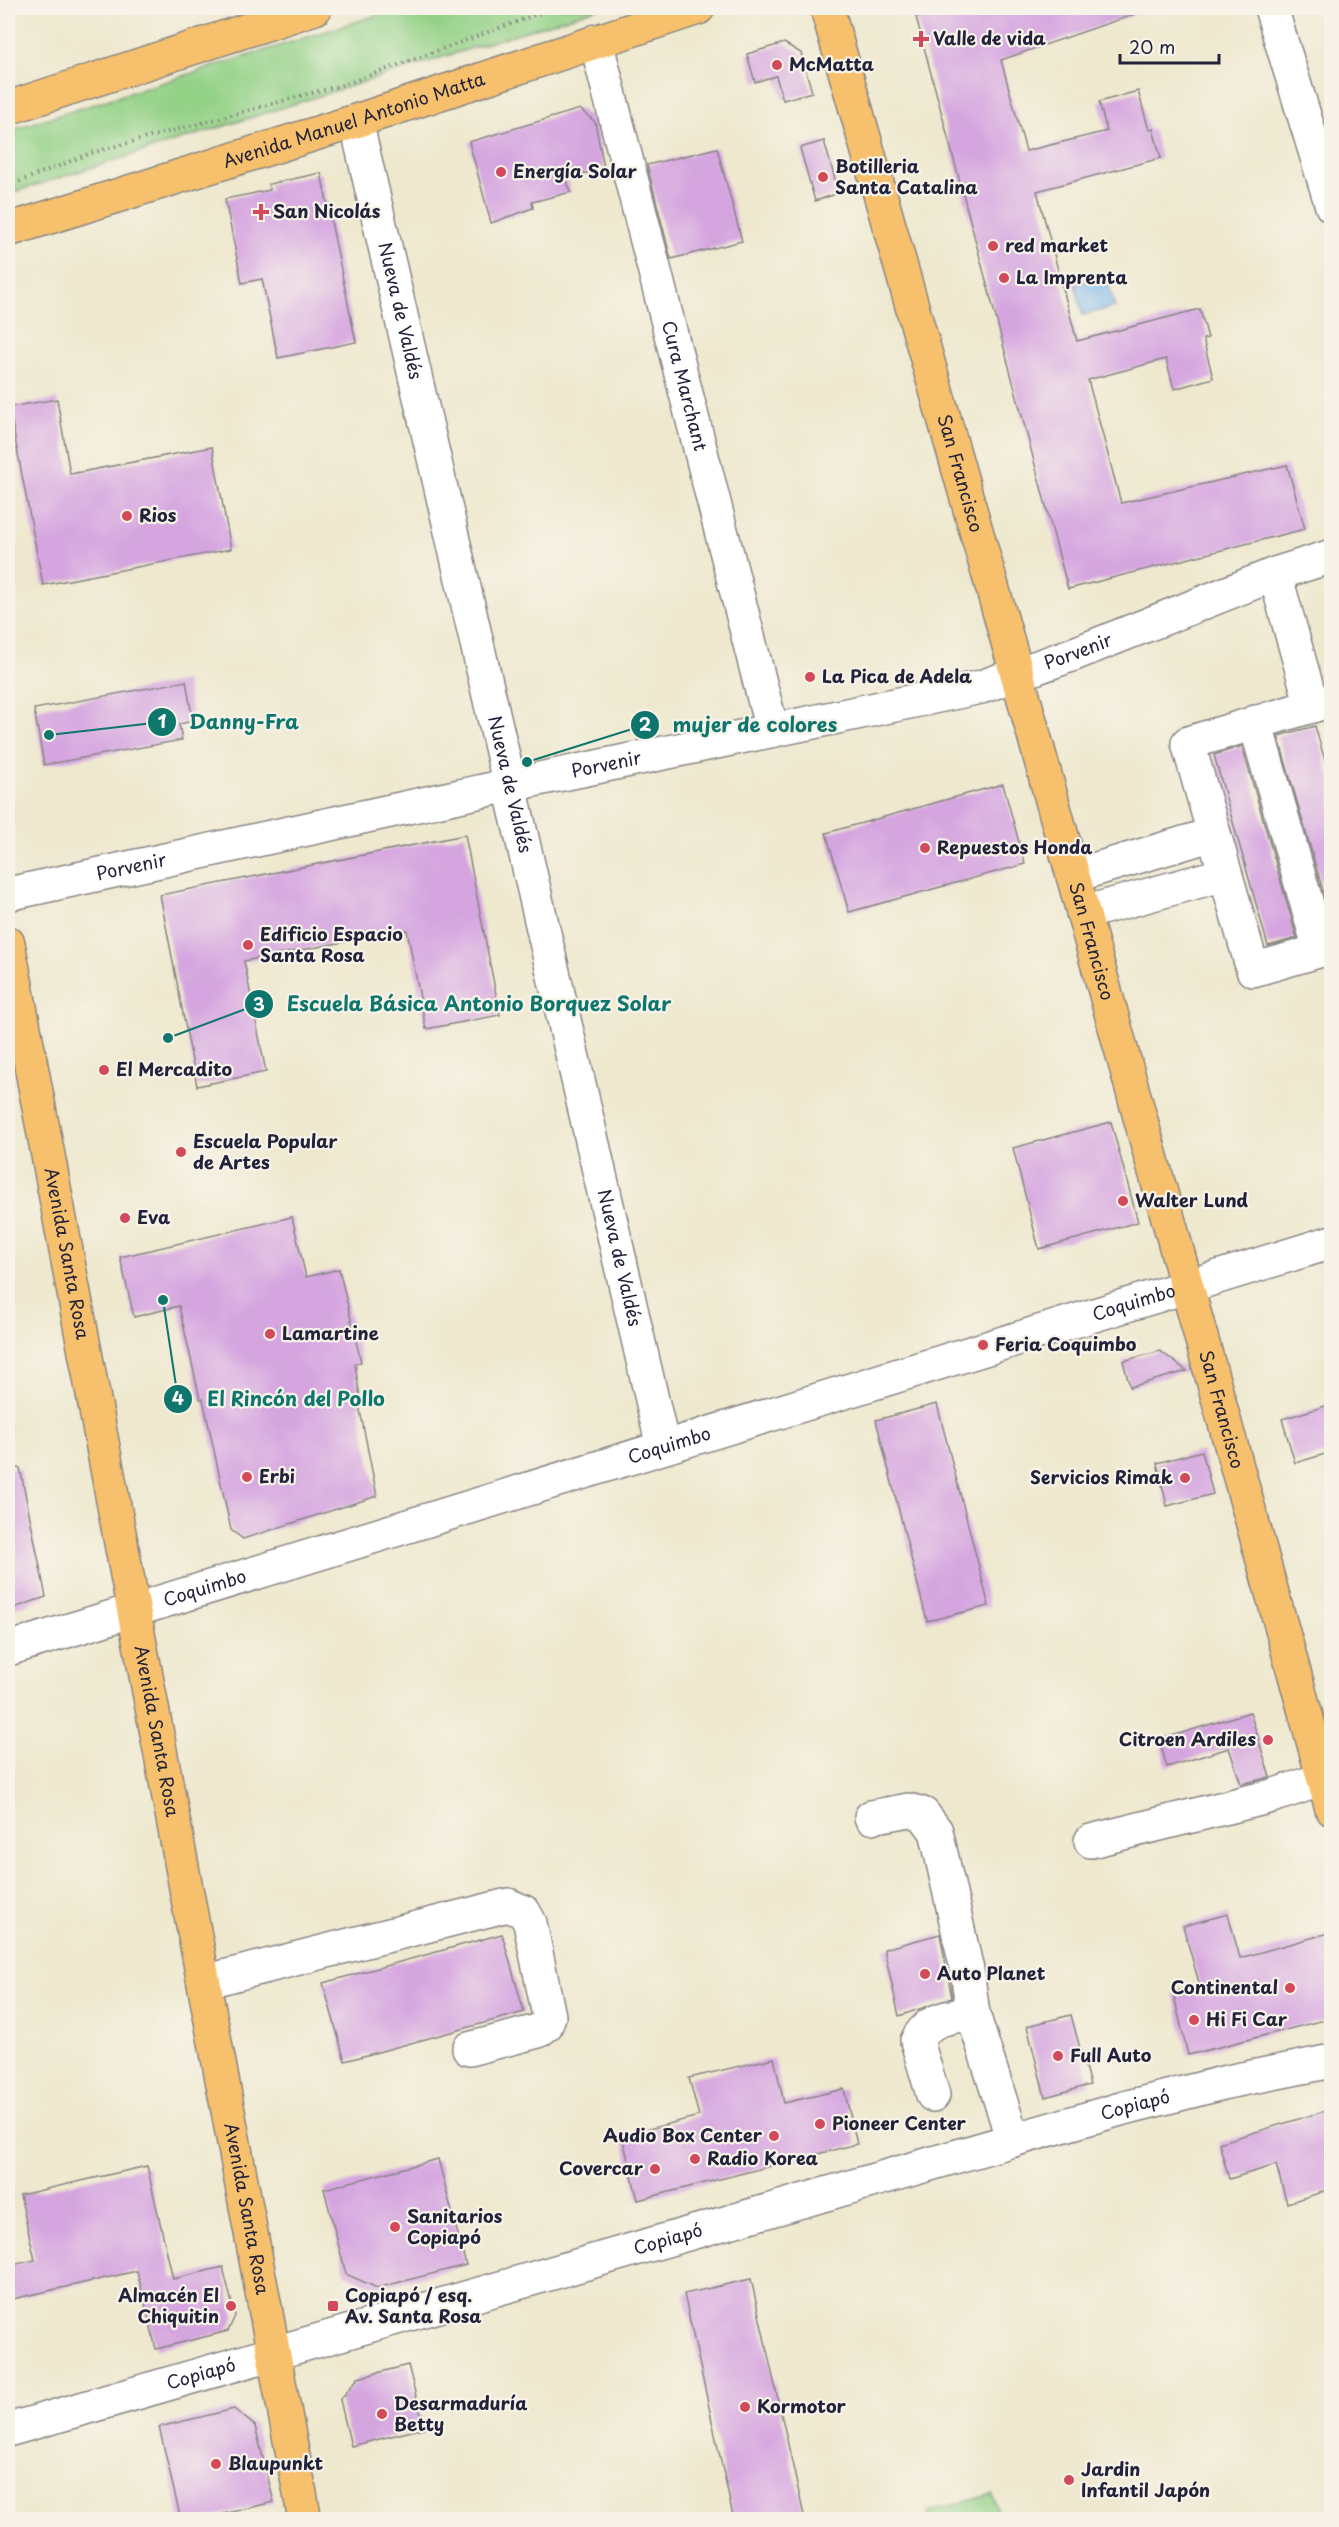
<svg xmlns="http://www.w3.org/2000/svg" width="1339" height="2527" font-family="'Playpen Sans',sans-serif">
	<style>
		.green { fill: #94d288; stroke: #5b7a62; stroke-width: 1.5 }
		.water { fill: #7cb7ed; stroke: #4f6c94; stroke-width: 1.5 }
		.building { fill: #d5a5e0 }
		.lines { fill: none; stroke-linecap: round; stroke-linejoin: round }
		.minor-casing { stroke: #888584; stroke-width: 36 }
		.major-casing { stroke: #888584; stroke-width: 36 }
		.path { stroke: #888584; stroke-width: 4; stroke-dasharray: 1.5 4.5; stroke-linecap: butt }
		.minor { stroke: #fff; stroke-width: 33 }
		.major { stroke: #f7c06c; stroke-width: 33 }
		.poi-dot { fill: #d1495b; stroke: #f7f3e8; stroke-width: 2 }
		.labels { text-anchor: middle; stroke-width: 4.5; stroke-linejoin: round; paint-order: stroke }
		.poi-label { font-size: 18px; font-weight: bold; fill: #22223b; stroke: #f7f3e8; text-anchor: start }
		.street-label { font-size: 18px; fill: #22223b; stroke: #f7f3e8 }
		.leader { fill: none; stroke: #0f766e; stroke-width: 2 }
		.callout-dot { fill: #0f766e; stroke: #f7f3e8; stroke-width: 2 }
		.mark-label { font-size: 18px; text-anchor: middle; font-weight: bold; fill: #fff }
		.callout-label { font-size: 20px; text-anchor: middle; font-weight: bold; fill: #0f766e; stroke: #f7f3e8; stroke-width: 4.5; stroke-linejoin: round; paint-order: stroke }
	</style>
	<rect width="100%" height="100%" fill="#f7f3e8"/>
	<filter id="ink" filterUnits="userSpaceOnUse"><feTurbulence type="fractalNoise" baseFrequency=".0167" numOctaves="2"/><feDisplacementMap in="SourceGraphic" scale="12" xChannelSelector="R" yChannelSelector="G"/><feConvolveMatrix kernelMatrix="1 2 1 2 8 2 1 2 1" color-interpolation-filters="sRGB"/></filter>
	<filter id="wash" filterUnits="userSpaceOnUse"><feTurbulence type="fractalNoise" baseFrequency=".008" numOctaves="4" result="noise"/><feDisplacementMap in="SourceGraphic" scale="24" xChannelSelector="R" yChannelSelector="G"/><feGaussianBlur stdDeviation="1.35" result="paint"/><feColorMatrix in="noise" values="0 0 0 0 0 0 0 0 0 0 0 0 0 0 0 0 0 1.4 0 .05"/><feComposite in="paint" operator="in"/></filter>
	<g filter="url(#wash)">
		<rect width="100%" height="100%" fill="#eee8ce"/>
		<path class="green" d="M 400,8 L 599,8 L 8,194 L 8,131 Z
			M 993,2494 L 1000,2519 L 930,2519 L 928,2512 Z"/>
		<path class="water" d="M 1106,276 L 1115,307 L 1083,315 L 1075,284 Z"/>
		<g id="blocks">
			<path class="building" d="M 939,8 L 1141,8 L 1141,12 L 1001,60 L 1026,151 L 1107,131 L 1099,102 L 1138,91 L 1149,130 L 1153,129 L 1161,158 L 1037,191 L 1077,341 L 1200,309 L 1208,338 L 1203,339 L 1213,378 L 1174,389 L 1166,359 L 1088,380 L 1121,503 L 1287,465 L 1305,529 L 1068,589 L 916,17 Z
				M 784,43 L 801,53 L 812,92 L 783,100 L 776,76 L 755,82 L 747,54 Z
				M 580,109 L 595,122 L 604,168 L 566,179 L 571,192 L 532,202 L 533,208 L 491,223 L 469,142 Z
				M 824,141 L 839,193 L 815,201 L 800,148 Z
				M 717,148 L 742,241 L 671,259 L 647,165 Z
				M 321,173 L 356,342 L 278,358 L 262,279 L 242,283 L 225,199 L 270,190 L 269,184 Z
				M 57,399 L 70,474 L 212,447 L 231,549 L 43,585 L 9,407 Z
				M 186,681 L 193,721 L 179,724 L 182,740 L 44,765 L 34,709 Z
				M 1315,726 L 1332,785 L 1332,922 L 1278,736 Z
				M 1242,746 L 1297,938 L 1268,946 L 1214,755 Z
				M 1003,784 L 1025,864 L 849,912 L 826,833 Z
				M 465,835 L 500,1015 L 426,1029 L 407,930 L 244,961 L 266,1072 L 197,1086 L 160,895 Z
				M 1111,1122 L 1138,1222 L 1039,1249 L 1013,1148 Z
				M 292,1217 L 306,1277 L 339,1269 L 361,1362 L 355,1364 L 361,1404 L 359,1405 L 377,1496 L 243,1539 L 231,1530 L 203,1399 L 200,1399 L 179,1306 L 134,1317 L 120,1257 Z
				M 1160,1351 L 1187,1371 L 1130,1387 L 1123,1361 Z
				M 937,1404 L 989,1606 L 927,1621 L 876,1420 Z
				M 1332,1404 L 1332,1452 L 1295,1463 L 1282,1419 Z
				M 1202,1451 L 1213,1494 L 1167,1506 L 1157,1463 Z
				M 20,1468 L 46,1597 L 8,1610 L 8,1469 Z
				M 1250,1712 L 1270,1777 L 1241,1784 L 1229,1748 L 1167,1767 L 1159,1740 Z
				M 1228,1914 L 1240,1958 L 1332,1932 L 1332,2018 L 1188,2055 L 1173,1992 L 1200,1986 L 1183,1926 Z
				M 502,1934 L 524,2012 L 345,2061 L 323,1983 Z
				M 940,1934 L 952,1998 L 899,2016 L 884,1949 Z
				M 1071,2015 L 1090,2085 L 1045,2097 L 1027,2026 Z
				M 774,2058 L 784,2103 L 844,2089 L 857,2144 L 638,2200 L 622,2136 L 699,2116 L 689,2078 Z
				M 1332,2109 L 1332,2189 L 1287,2203 L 1276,2165 L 1229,2179 L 1219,2143 Z
				M 438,2159 L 466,2265 L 377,2288 L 346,2274 L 324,2189 Z
				M 147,2166 L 173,2279 L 223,2267 L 235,2316 L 228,2331 L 156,2349 L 137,2271 L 8,2300 L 8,2266 L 35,2260 L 20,2195 Z
				M 751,2279 L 805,2520 L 734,2520 L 684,2294 Z
				M 408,2365 L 424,2428 L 351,2446 L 340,2400 L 358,2378 Z
				M 234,2409 L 255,2426 L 274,2502 L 198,2520 L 181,2520 L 159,2427 Z"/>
		</g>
	</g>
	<g filter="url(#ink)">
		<use href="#blocks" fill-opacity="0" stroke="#888584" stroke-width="1.5"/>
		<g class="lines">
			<g class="minor-casing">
				<g id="minor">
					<path d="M 1271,8 L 1332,206"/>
					<path id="s1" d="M 596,41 L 772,730"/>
					<path id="s2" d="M 356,121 L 663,1447"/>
					<path d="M 1275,574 L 1312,706"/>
					<path d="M 1332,700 L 1188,743 L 1253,970 L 1332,947"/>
					<path d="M 1255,722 L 1320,950"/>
					<path d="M 1073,876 L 1214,834"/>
					<path id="s3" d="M 8,894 L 510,785 L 981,687 L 1074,654 L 1275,574 L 1332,556"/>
					<path d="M 1083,913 L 1225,874"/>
					<path id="s4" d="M 8,1649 L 1332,1242"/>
					<path d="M 871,1817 L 909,1810 L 923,1814 L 936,1831 L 967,1970 L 973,2014"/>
					<path d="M 1091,1841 L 1272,1796 L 1323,1779"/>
					<path d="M 204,1982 L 508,1905 L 524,1912 L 530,1923 L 549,2016 L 546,2025 L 538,2031 L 469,2049"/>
					<path d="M 933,2095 L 917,2041 C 927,2019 950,2016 973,2014 L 1013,2140"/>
					<path id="s5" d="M 8,2430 L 1124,2108 L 1227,2082 L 1332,2061"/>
				</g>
			</g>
			<g class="major-casing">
				<g id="major">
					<path id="s6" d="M 827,8 L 1017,674 L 1332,1809"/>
					<path d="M 8,108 L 315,8"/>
					<path id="s7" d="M 8,230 L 356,121 L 698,8"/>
					<path id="s8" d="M 8,943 L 305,2520"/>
				</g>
			</g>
			<path class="path" d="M 8,186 L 91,153 L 349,83 L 554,8"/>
			<use href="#minor" class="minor"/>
			<use href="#major" class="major"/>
		</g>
	</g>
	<g class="poi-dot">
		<path d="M918 30h6v6h6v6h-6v6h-6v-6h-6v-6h6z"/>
		<circle cx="777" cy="65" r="6"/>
		<circle cx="501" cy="172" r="6"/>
		<circle cx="823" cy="177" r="6"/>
		<path d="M258 203h6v6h6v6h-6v6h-6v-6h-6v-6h6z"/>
		<circle cx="993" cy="246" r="6"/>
		<circle cx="1004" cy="278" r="6"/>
		<circle cx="127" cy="516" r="6"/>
		<circle cx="810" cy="677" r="6"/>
		<circle cx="925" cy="848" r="6"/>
		<circle cx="248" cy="945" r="6"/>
		<circle cx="104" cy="1070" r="6"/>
		<circle cx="181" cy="1152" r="6"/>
		<circle cx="1123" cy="1201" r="6"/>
		<circle cx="125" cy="1218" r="6"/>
		<circle cx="270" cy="1334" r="6"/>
		<circle cx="983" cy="1345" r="6"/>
		<circle cx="247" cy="1477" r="6"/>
		<circle cx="1185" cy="1478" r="6"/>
		<circle cx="1268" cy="1740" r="6"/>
		<circle cx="925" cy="1974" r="6"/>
		<circle cx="1290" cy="1988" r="6"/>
		<circle cx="1194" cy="2020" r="6"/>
		<circle cx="1058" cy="2056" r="6"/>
		<circle cx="820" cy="2124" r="6"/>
		<circle cx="774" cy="2136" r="6"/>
		<circle cx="695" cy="2159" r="6"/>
		<circle cx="655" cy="2169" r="6"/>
		<circle cx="395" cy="2227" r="6"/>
		<circle cx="231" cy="2306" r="6"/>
		<rect x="327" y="2300" width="12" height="12" rx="3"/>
		<circle cx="745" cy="2407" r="6"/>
		<circle cx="382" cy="2414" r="6"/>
		<circle cx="216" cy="2464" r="6"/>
		<circle cx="1069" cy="2480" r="6"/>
	</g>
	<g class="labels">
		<g class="poi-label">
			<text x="933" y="45">Valle de vida</text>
			<text x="789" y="71">McMatta</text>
			<text x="835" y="173">Botilleria<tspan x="835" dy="21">Santa Catalina</tspan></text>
			<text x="513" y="178">Energía Solar</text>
			<text x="273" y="218">San Nicolás</text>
			<text x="1005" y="252">red market</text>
			<text x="1016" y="284">La Imprenta</text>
			<text x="139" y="522">Rios</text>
			<text x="822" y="683">La Pica de Adela</text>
			<text x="937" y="854">Repuestos Honda</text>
			<text x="260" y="941">Edificio Espacio<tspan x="260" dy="21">Santa Rosa</tspan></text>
			<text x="116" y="1076">El Mercadito</text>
			<text x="193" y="1148">Escuela Popular<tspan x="193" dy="21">de Artes</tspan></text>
			<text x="1135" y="1207">Walter Lund</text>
			<text x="137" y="1224">Eva</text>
			<text x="282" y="1340">Lamartine</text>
			<text x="995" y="1351">Feria Coquimbo</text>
			<text x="259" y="1483">Erbi</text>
			<text x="1173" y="1484" text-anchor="end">Servicios Rimak</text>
			<text x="1256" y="1746" text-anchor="end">Citroen Ardiles</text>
			<text x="937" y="1980">Auto Planet</text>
			<text x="1278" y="1994" text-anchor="end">Continental</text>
			<text x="1206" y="2026">Hi Fi Car</text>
			<text x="1070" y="2062">Full Auto</text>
			<text x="832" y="2130">Pioneer Center</text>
			<text x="762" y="2142" text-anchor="end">Audio Box Center</text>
			<text x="707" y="2165">Radio Korea</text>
			<text x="643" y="2175" text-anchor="end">Covercar</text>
			<text x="407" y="2223">Sanitarios<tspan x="407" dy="21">Copiapó</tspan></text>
			<text x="219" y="2302" text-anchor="end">Almacén El<tspan x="219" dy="21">Chiquitin</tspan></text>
			<text x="345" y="2302">Copiapó / esq.<tspan x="345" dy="21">Av. Santa Rosa</tspan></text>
			<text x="394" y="2410">Desarmaduría<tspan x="394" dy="21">Betty</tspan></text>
			<text x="757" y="2413">Kormotor</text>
			<text x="228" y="2470">Blaupunkt</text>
			<text x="1081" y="2476">Jardin<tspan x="1081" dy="21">Infantil Japón</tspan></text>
		</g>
		<g class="street-label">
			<text dy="6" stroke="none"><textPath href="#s7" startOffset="363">Avenida Manuel Antonio Matta</textPath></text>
			<text dy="6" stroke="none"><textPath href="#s2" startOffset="195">Nueva de Valdés</textPath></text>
			<text dy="6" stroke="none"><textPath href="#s1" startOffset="356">Cura Marchant</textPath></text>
			<text dy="6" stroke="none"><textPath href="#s6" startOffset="484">San Francisco</textPath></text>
			<text dy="6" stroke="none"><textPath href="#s3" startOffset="1098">Porvenir</textPath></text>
			<text dy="6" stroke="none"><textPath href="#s3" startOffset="612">Porvenir</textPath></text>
			<text dy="6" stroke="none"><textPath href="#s2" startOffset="681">Nueva de Valdés</textPath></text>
			<text dy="6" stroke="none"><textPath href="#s3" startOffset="126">Porvenir</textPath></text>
			<text dy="6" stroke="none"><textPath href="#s6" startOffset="970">San Francisco</textPath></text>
			<text dy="6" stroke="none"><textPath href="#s8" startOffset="316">Avenida Santa Rosa</textPath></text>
			<text dy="6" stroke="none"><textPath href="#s2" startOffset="1167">Nueva de Valdés</textPath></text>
			<text dy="6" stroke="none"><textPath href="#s4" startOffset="1178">Coquimbo</textPath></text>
			<text dy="6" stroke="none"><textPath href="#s6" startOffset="1456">San Francisco</textPath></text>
			<text dy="6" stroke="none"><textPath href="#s4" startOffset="692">Coquimbo</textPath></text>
			<text dy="6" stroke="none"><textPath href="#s4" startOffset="206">Coquimbo</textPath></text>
			<text dy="6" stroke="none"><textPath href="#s8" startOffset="802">Avenida Santa Rosa</textPath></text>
			<text dy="6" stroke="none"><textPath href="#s5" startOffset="1173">Copiapó</textPath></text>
			<text dy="6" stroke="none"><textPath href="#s8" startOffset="1288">Avenida Santa Rosa</textPath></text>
			<text dy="6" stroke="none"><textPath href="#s5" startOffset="687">Copiapó</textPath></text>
			<text dy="6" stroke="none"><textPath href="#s5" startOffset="201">Copiapó</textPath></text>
		</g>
	</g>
	<path class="leader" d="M49 735L162 722M527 762L645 725M168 1038L259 1004M163 1300L178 1399"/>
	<g class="callout-dot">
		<circle cx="49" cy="735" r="6"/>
		<circle cx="527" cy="762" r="6"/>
		<circle cx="168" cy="1038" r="6"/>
		<circle cx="163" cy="1300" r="6"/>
		<circle cx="162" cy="722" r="15"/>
		<circle cx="645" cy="725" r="15"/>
		<circle cx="259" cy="1004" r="15"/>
		<circle cx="178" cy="1399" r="15"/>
	</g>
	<g class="mark-label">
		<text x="162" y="728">1</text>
		<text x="645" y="731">2</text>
		<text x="259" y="1011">3</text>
		<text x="178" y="1405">4</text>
	</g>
	<g class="callout-label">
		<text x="244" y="729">Danny-Fra</text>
		<text x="755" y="732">mujer de colores</text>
		<text x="479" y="1011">Escuela Básica Antonio Borquez Solar</text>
		<text x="296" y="1406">El Rincón del Pollo</text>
	</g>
	<rect width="1339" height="2527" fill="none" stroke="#f7f3e8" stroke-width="30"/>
	<path d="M1120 54v9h99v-9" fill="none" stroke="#22223b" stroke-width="3"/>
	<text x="1129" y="54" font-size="18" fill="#22223b" stroke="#f7f3e8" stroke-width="4.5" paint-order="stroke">20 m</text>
</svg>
